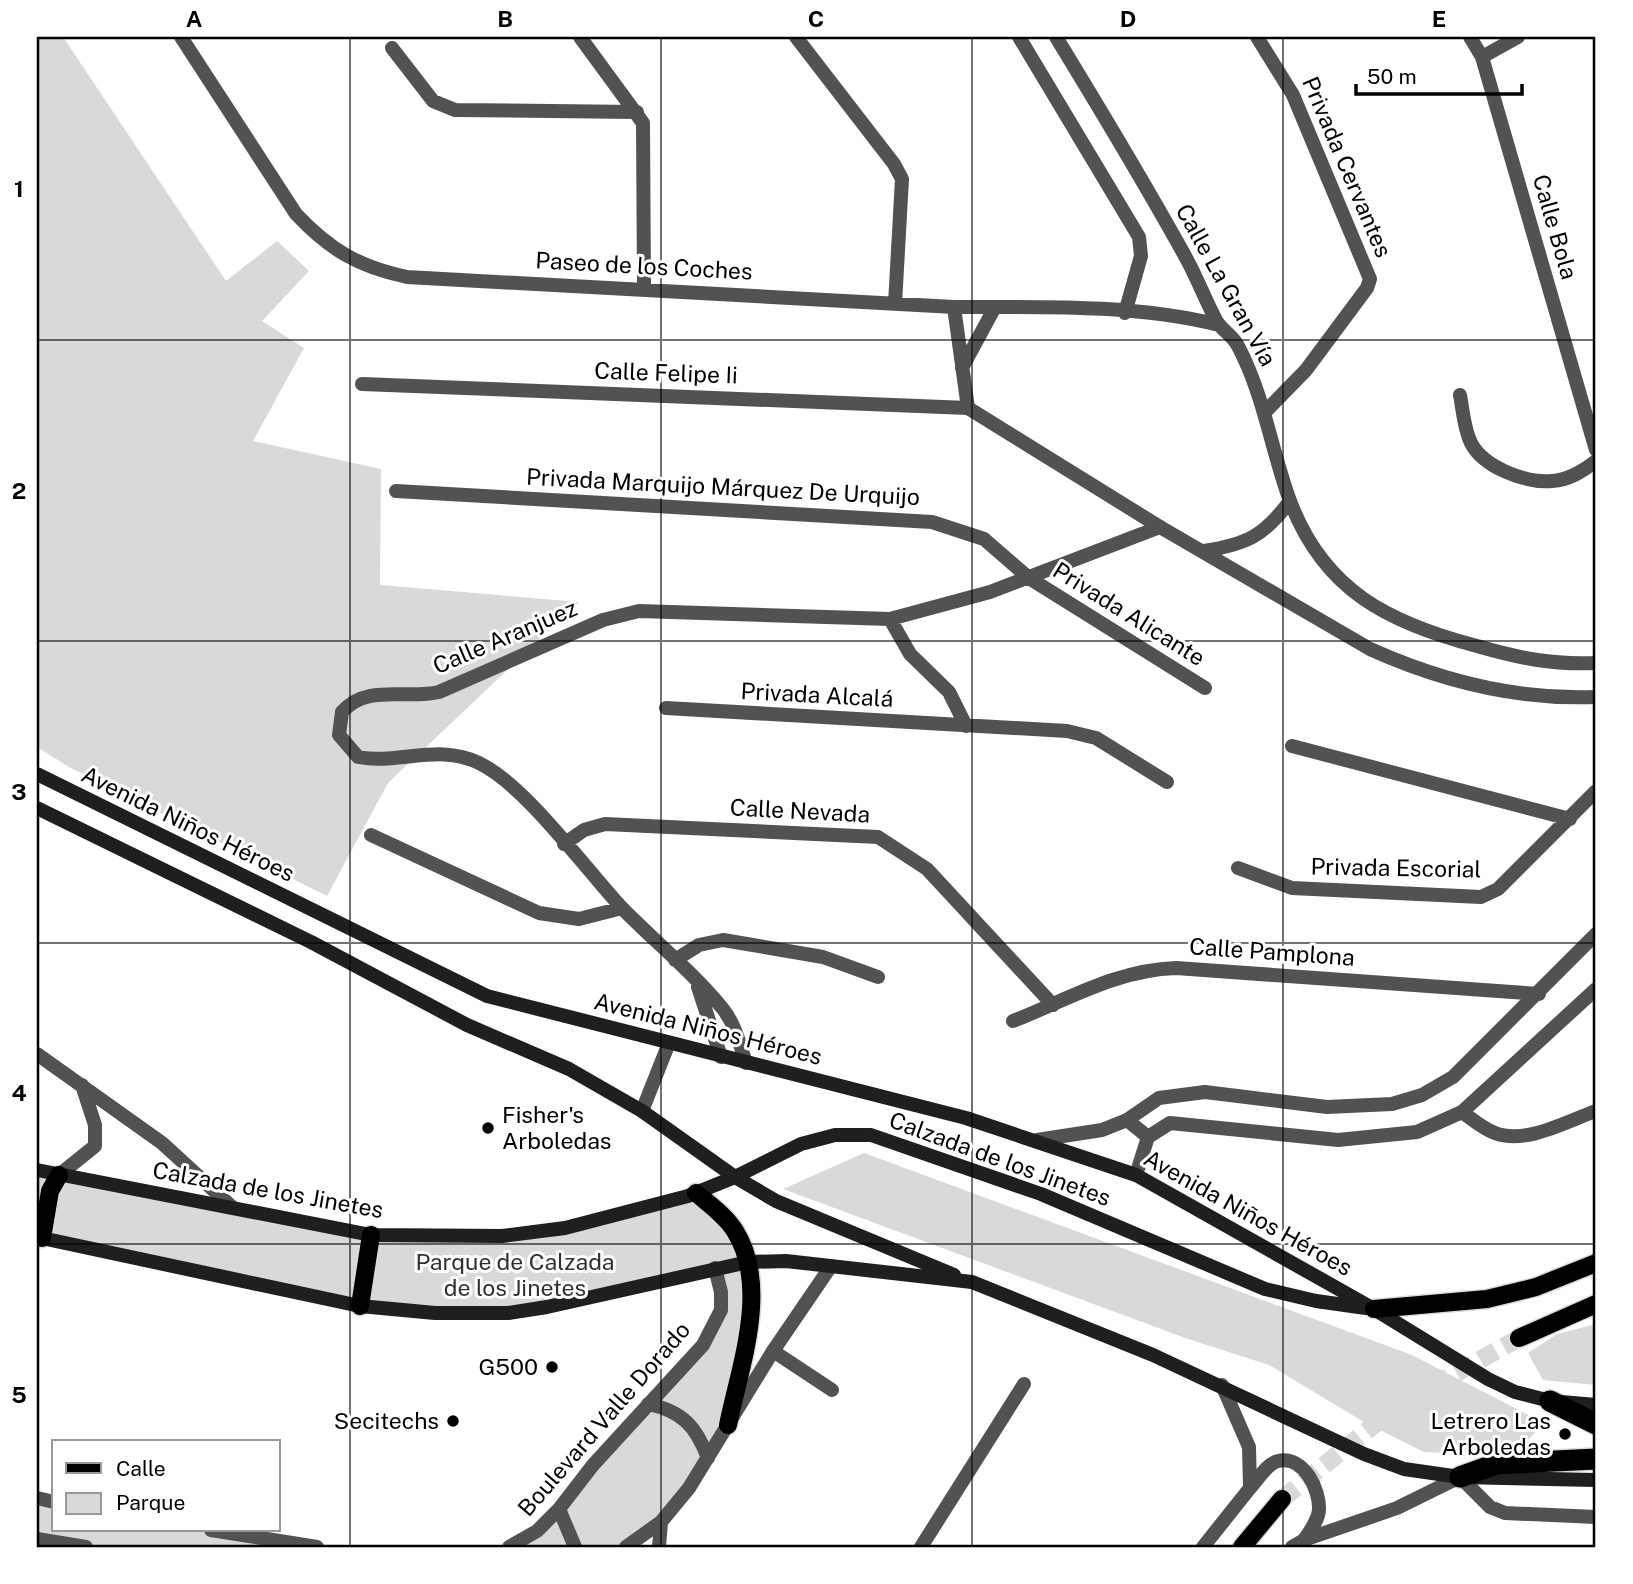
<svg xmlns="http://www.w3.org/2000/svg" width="1633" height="1584" font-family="'Public Sans',sans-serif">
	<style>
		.green { fill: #d9d9d9 }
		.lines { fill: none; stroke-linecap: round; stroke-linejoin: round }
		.primary-tunnel { stroke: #d9d9d9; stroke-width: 18; stroke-dasharray: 18 9; stroke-linecap: butt }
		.primary-casing { stroke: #dbdbdb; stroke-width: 21 }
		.motorway-casing { stroke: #dbdbdb; stroke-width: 24 }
		.minor { stroke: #525252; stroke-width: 14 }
		.tertiary { stroke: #525252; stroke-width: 14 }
		.secondary { stroke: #1f1f1f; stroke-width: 14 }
		.primary { stroke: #000; stroke-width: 18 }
		.motorway { stroke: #000; stroke-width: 21 }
		.grid { fill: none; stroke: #000; stroke-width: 2; stroke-opacity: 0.55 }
		.poi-dot { fill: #000; stroke: #fff; stroke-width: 2.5 }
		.labels { text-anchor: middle; stroke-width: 6; stroke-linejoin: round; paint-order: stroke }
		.street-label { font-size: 23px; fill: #000; stroke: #fff }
		.poi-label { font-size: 23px; fill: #000; stroke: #fff; text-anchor: end }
		.park-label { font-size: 23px; fill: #303030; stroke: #fff }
		.neatline { fill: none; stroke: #000; stroke-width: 2.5 }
		.grid-label { font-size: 23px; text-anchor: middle; font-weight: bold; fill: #000 }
	</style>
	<rect width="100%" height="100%" fill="#fff"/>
	<path class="green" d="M 37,37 L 63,37 L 226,281 L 277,241 L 309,271 L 262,321 L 304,348 L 253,441 L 381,469 L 380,585 L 579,602 L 388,783 L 327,896 L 69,767 L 37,747 Z
		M 864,1153 L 1412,1355 L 1544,1423 L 1513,1456 L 1424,1452 L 1364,1422 L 1269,1365 L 1188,1339 L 783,1189 Z
		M 37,1174 L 446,1242 L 544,1238 L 696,1196 L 714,1212 L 743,1261 L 516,1311 L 359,1303 L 37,1234 Z
		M 746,1265 L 750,1290 L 727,1423 L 708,1455 L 702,1438 L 650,1403 L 722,1312 L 716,1270 Z
		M 1596,1324 L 1596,1385 L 1543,1380 L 1528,1353 L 1557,1334 Z
		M 650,1407 L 681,1417 L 704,1458 L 660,1519 L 620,1547 L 514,1547 Z
		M 37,1500 L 54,1505 L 54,1530 L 198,1530 L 303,1547 L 100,1547 L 37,1536 Z"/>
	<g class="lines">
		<path class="primary-tunnel" d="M 1282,1499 L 1399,1405 L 1519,1338"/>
		<g class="primary-casing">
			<path id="primary" d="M 696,1193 C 709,1204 726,1216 735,1231 C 770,1287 740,1366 728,1425
				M 42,1238 L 50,1191 L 59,1175
				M 360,1306 L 371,1235
				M 1374,1309 L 1487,1299 L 1536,1287 L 1596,1263
				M 1519,1338 L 1596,1304
				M 1242,1547 L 1282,1499"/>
		</g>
		<g class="motorway-casing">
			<path id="motorway" d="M 1550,1401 L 1596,1424
				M 1460,1477 L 1496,1464 L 1596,1459"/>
		</g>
		<path class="minor" d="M 181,37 L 296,214 C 330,250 359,267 407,277 L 954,307
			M 580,37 L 643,123 L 644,288
			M 796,37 L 894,164 L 902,179 L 895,304
			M 1257,37 L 1293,95 L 1370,279 L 1367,288 L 1306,370 L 1265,412
			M 1470,37 L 1482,57 L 1596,450
			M 392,48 L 433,101 L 455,110 L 637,112
			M 1482,57 L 1518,37
			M 362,384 L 968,408
			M 1460,395 C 1463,411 1464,429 1471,443 C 1484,468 1526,483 1552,481 C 1569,480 1583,471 1596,461
			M 396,491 L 932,522 L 984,539 L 1029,578 L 1205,688
			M 890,619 L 910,654 L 949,692 L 966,726
			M 666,708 L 1067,731 L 1096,738 L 1167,782
			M 1292,746 L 1570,819
			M 371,835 L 539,913 L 579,919 L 622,908
			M 564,844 L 584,830 L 605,824 L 878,837 L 927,869 L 1053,1005
			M 1238,868 L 1292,888 L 1481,897 L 1498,889 L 1596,791
			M 675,960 L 699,945 L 723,940 L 823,957 L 878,977
			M 698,987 L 721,1057
			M 1013,1021 C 1067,1000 1116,970 1176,968 L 1539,994
			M 746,1063 C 740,1045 735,1024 723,1009 C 693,972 654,941 621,907 C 584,867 525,785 479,763 C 438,743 399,765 358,757 L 339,735 L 342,712 C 368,683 406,700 439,692 L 603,620 L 639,611 L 890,619 L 990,592 L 1160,527
			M 1462,1112 C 1472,1119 1483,1129 1495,1133 C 1526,1145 1567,1121 1596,1111
			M 1127,1120 L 1148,1137
			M 773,1351 L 832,1390
			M 1460,1477 L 1490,1507 L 1505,1513 L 1596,1517
			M 921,1547 L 1024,1384"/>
		<path class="tertiary" d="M 1019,37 L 1139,237 L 1141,256 L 1125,313
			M 1056,37 C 1100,109 1144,182 1185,256 C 1197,277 1205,300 1217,322 C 1223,331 1233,336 1238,346 C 1264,395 1271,449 1290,501 C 1324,591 1389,623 1477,646 C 1519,658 1552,665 1596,663
			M 1219,325 C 1134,304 1041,307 954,307 L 968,408 L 1160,527 L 1370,649 C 1441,681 1519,700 1596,697
			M 962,368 L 995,307
			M 1204,551 C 1247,544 1264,536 1290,501
			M 37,1054 L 162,1143 L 232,1207
			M 642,1111 L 669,1043
			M 1037,1140 L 1102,1130 L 1127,1120 L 1159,1098 L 1205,1092 L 1327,1107 L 1392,1104 L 1422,1095 L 1453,1077 L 1596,934
			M 59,1175 L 95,1146 L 95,1125 L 82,1085
			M 1136,1175 L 1148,1137 L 1170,1123 L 1338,1140 L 1417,1132 L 1462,1112 L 1596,989
			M 648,1404 C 682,1411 696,1426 708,1458
			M 1250,1488 C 1258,1480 1266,1464 1278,1461 C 1304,1455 1320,1490 1319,1510 C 1318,1521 1310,1531 1304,1540
			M 37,1498 L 54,1502
			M 559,1509 L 575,1547
			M 211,1530 L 317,1547
			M 37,1539 L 86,1547
			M 509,1547 L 537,1531 L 559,1509 L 593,1465 L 703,1345 L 721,1310 L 721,1292 L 715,1268
			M 626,1547 L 661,1522 L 689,1488 L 773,1351 L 831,1266
			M 659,1547 L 661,1522
			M 1203,1547 L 1250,1488 L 1249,1447 L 1222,1385
			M 1292,1547 L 1304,1540 L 1397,1508 L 1460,1477"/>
		<path class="secondary" d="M 37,774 L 487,996 L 966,1118 L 1136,1175 L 1374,1309 L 1488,1379 L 1515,1392 L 1550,1401 L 1596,1405
			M 37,808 L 311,942 L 467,1025 L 569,1069 L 642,1111 L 735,1177 L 776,1201 L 954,1275
			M 37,1170 L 371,1235 L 502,1236 L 565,1228 L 688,1196 L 735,1177 L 801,1144 L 835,1135 L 871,1135 L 1041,1194 L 1265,1289 L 1316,1301 L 1366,1308
			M 37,1237 L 360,1306 L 435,1313 L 508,1313 L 547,1307 L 748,1262 L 786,1261 L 972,1282 L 1153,1355 L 1364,1454 L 1404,1469 L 1460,1477 L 1596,1480"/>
		<use href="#primary" class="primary"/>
		<use href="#motorway" class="motorway"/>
	</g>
	<path class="grid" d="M 350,37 L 350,1547M 661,37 L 661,1547M 972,37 L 972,1547M 1283,37 L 1283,1547M 37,340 L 1596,340M 37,641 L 1596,641M 37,943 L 1596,943M 37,1244 L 1596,1244"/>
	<g class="poi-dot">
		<circle cx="488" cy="1128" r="7"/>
		<circle cx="552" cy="1367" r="7"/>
		<circle cx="453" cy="1421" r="7"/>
		<circle cx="1565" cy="1434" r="7"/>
	</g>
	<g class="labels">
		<g class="street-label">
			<text transform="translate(1347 167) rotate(67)" y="8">Privada Cervantes</text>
			<text transform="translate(1555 227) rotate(74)" y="8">Calle Bola</text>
			<text transform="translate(644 266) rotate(3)" y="8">Paseo de los Coches</text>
			<text transform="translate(1226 285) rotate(61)" y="8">Calle La Gran Vía</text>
			<text transform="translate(666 373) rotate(2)" y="8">Calle Felipe Ii</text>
			<text transform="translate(723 487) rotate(3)" y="8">Privada Marquijo Márquez De Urquijo</text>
			<text transform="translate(1129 614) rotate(32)" y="8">Privada Alicante</text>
			<text transform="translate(505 637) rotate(-23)" y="8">Calle Aranjuez</text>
			<text transform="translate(817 695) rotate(3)" y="8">Privada Alcalá</text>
			<text transform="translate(800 811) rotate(3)" y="8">Calle Nevada</text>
			<text transform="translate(188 824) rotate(26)" y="8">Avenida Niños Héroes</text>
			<text transform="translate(1396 868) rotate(1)" y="8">Privada Escorial</text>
			<text transform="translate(1272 952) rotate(4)" y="8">Calle Pamplona</text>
			<text transform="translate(708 1029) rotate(14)" y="8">Avenida Niños Héroes</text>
			<text transform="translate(1000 1159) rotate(20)" y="8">Calzada de los Jinetes</text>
			<text transform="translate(268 1190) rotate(10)" y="8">Calzada de los Jinetes</text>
			<text transform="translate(1248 1213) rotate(29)" y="8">Avenida Niños Héroes</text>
			<text transform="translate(604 1419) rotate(-49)" y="8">Boulevard Valle Dorado</text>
		</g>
		<g class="poi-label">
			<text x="502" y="1123" text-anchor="start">Fisher's<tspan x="502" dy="26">Arboledas</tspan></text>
			<text x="538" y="1375">G500</text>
			<text x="439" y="1429">Secitechs</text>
			<text x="1551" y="1429">Letrero Las<tspan x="1551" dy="26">Arboledas</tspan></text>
		</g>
		<g class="park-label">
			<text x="515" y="1270">Parque de Calzada<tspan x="515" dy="26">de los Jinetes</tspan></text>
		</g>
	</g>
	<rect width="1633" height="1584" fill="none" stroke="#ffffff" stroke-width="77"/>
	<rect x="52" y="1440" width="228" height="91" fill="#ffffff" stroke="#999999" stroke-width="2"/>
	<rect x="66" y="1463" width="35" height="10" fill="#000000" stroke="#999999" stroke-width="2"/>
	<text x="116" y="1476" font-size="21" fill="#000000">Calle</text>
	<rect x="66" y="1493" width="35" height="21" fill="#d9d9d9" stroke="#999999" stroke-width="2"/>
	<text x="116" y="1510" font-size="21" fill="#000000">Parque</text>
	<path d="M1356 84v10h166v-10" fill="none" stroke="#000000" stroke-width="3.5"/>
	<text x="1367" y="84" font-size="21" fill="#000000" stroke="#ffffff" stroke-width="5" paint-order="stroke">50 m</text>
	<rect x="38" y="38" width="1556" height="1508" class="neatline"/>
	<g class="grid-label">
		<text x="194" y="27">A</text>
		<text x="505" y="27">B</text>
		<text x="816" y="27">C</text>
		<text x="1128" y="27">D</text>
		<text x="1439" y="27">E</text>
		<text x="19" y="197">1</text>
		<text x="19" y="499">2</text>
		<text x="19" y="800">3</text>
		<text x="19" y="1101">4</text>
		<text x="19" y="1403">5</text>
	</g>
</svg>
